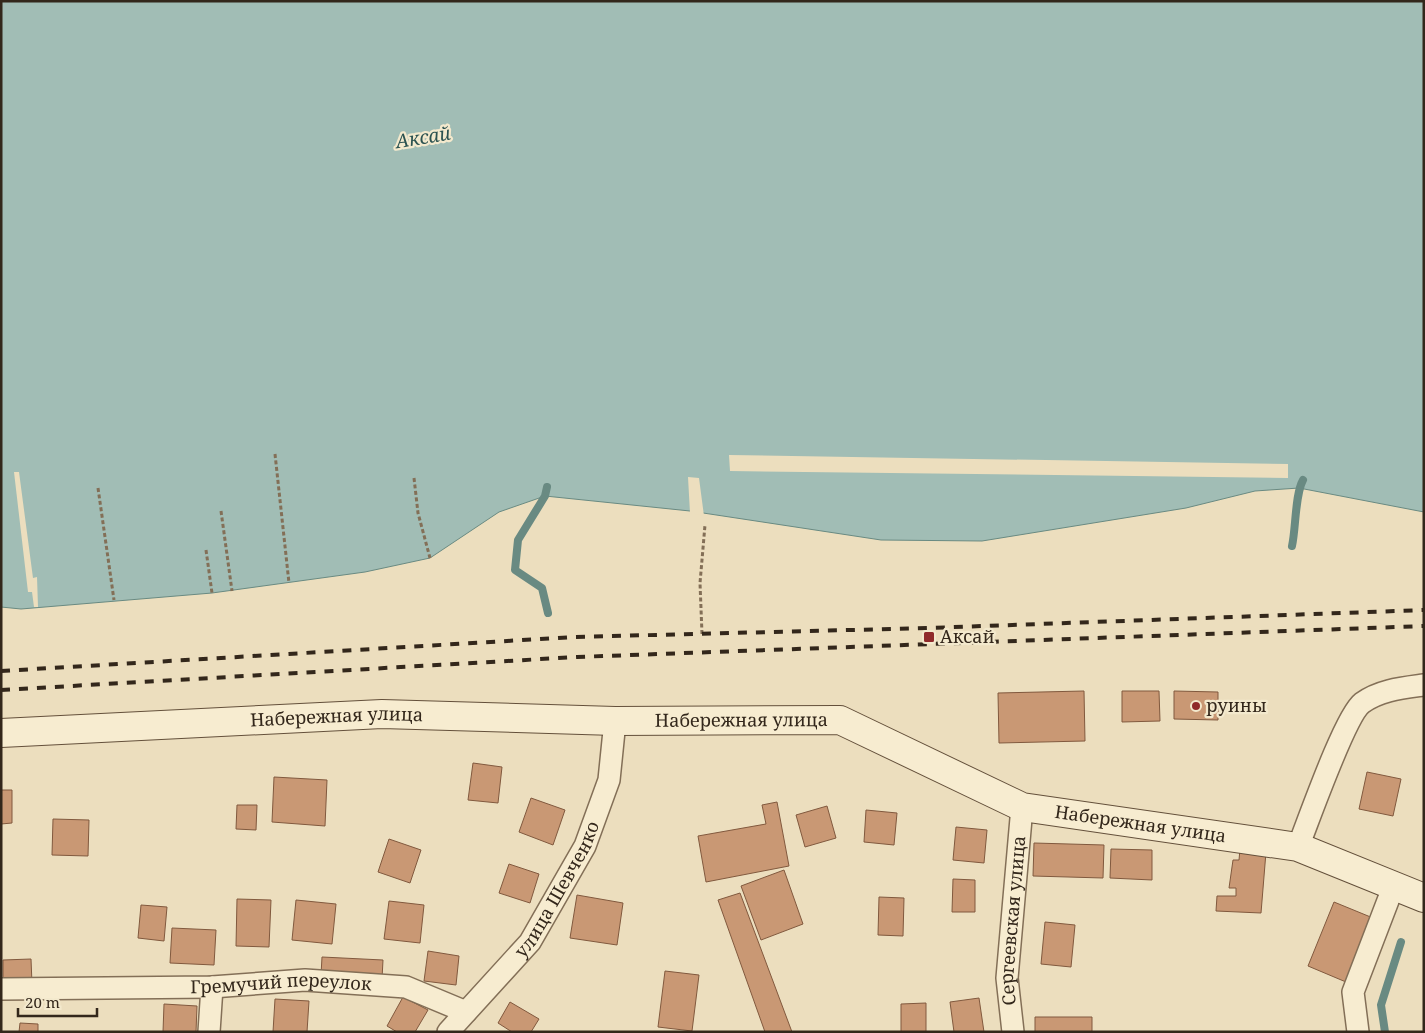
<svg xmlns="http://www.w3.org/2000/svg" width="1425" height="1033" font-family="'Noto Serif',serif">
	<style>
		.water { fill: #a1bdb5; stroke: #698a82 }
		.pier { fill: #ecdebe }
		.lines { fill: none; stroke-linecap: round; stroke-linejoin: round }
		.stream { stroke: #698a82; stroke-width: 8 }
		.building { fill: #c99874; stroke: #81593e }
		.street-casing { stroke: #836f57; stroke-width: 24 }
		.secondary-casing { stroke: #64503b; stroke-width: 30 }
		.path { stroke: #836f57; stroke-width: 3; stroke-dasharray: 4 2.5; stroke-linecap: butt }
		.street { stroke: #f7ecd0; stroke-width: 21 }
		.secondary { stroke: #f7ecd0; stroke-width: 28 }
		.rail { stroke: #33271b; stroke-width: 4; stroke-dasharray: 9 9; stroke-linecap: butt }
		.poi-dot { fill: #902a2a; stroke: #f3e9cd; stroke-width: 2 }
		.labels { text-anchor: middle; stroke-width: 4.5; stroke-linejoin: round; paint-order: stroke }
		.poi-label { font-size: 18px; fill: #33271b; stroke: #f3e9cd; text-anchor: start }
		.street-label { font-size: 18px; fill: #33271b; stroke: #f3e9cd }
		.water-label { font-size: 19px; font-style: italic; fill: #2b5250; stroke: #f3e9cd }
	</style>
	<rect width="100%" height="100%" fill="#ecdebe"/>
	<path class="water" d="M 1,1 L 1424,1 L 1424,512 L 1299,488 L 1255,491 L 1186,508 L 982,541 L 881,540 L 690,511 L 545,496 L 499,512 L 430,558 L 365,572 L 212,593 L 21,609 L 1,607 Z"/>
	<path class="pier" d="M 729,455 L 1288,464 L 1288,478 L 730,471 Z
		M 14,472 L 19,472 L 33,578 L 37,577 L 38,607 L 34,607 L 32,592 L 28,592 Z
		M 688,477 L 699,478 L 704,516 L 690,513 Z"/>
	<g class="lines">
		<path class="stream" d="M 547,487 L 545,496 L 518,540 L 515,570 L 542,588 L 548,613
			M 1292,546 C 1296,528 1295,494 1303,480
			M 1385,1032 L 1381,1005 L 1401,942"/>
	</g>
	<path class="building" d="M 1084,691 L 1085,741 L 999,743 L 998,693 Z
		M 1122,691 L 1159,691 L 1160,721 L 1122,722 Z
		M 1174,691 L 1218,692 L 1218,720 L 1174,719 Z
		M 473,763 L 502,767 L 498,803 L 468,800 Z
		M 1367,772 L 1401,779 L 1393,816 L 1359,809 Z
		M 274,777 L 327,780 L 325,826 L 272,822 Z
		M 1,790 L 12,790 L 12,823 L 1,824 Z
		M 531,798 L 565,810 L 553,845 L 519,832 Z
		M 777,802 L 789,866 L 706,882 L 698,836 L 766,824 L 762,805 Z
		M 237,805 L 257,805 L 256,830 L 236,829 Z
		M 827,806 L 836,838 L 805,847 L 796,815 Z
		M 866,810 L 897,813 L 894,845 L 864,842 Z
		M 53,819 L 89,820 L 88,856 L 52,855 Z
		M 956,827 L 987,830 L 984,863 L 953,860 Z
		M 389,839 L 421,850 L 410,883 L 378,872 Z
		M 1034,843 L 1104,845 L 1103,878 L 1033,876 Z
		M 1111,849 L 1152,850 L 1152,880 L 1110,878 Z
		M 1240,849 L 1266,852 L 1261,913 L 1216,911 L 1217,896 L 1236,896 L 1236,888 L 1229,888 L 1233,860 L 1239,860 Z
		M 509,864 L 539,874 L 530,903 L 499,893 Z
		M 784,870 L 803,924 L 761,940 L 741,886 Z
		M 953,879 L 975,880 L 975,912 L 952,912 Z
		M 740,893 L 792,1032 L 765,1032 L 718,900 Z
		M 577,895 L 623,903 L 617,945 L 570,938 Z
		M 879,897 L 904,898 L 903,936 L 878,935 Z
		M 237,899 L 271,900 L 269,947 L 236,946 Z
		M 296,900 L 336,904 L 332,944 L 292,940 Z
		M 389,901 L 424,905 L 420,943 L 384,939 Z
		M 1334,902 L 1373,918 L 1346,982 L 1308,966 Z
		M 141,905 L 167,907 L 164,941 L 138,938 Z
		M 1045,922 L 1075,925 L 1071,967 L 1041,964 Z
		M 172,928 L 216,930 L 214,965 L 170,963 Z
		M 428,951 L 459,956 L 456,985 L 424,981 Z
		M 322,957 L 383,960 L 382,979 L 321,975 Z
		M 31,959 L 32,984 L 3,985 L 3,960 Z
		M 665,971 L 699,975 L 692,1031 L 658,1027 Z
		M 403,997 L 428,1010 L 415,1032 L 397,1032 L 387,1026 Z
		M 979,998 L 984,1032 L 954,1032 L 950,1002 Z
		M 275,999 L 309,1001 L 307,1032 L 273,1032 Z
		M 510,1002 L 539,1019 L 531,1032 L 512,1032 L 498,1023 Z
		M 926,1003 L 926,1032 L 901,1032 L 901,1004 Z
		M 164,1004 L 197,1006 L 196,1032 L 163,1032 Z
		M 1035,1017 L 1092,1017 L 1092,1032 L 1035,1032 Z
		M 20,1023 L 38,1024 L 38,1032 L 19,1032 Z"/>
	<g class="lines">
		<g class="street-casing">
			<g id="street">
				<path d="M 1298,847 C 1308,822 1345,716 1362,703 C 1380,690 1402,688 1424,685"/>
				<path id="s1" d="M 1,989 L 212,987 L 305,980 L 406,987 L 466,1012"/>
				<path d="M 209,1032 L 212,987"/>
				<path id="s2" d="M 448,1032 L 530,942 L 585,846 L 609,780 L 615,721"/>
				<path id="s3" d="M 1013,1032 L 1007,978 L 1022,807"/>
				<path d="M 1358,1032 L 1353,992 L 1394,885"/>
			</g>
		</g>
		<g class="secondary-casing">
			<g id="secondary">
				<path id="s4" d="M 1,733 L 382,714 L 615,721 L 840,720 L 1022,807 L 1298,847 L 1424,898"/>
			</g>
		</g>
		<path class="path" d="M 275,454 L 289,583
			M 414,478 L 418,513 L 430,558
			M 98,488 L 114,600
			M 221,511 L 232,591
			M 206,550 L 212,593
			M 702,634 L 700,583 L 705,525"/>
		<use href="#street" class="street"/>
		<use href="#secondary" class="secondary"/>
		<path class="rail" d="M 1,671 L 574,637 L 929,628 L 1424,610
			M 1,690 L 577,657 L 1424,626"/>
	</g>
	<g class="poi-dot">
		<rect x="923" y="631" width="12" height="12" rx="2.5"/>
		<circle cx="1196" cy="706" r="5"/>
	</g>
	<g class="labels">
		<g class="poi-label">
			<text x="940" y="643">Аксай</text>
			<text x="1206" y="712">руины</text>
		</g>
		<g class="street-label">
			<text dy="6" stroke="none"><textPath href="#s4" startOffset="336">Набережная улица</textPath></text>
			<text dy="6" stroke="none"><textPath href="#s4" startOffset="741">Набережная улица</textPath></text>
			<text dy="6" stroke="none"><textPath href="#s4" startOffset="1161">Набережная улица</textPath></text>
			<text dy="6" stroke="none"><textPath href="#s2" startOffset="181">улица Шевченко</textPath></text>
			<text dy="6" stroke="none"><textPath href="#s3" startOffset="112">Сергеевская улица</textPath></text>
			<text dy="6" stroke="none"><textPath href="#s1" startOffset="280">Гремучий переулок</textPath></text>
		</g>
		<g class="water-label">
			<text transform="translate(423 137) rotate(-9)" y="7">Аксай</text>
		</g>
	</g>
	<rect width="1425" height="1033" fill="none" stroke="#33271b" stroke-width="5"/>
	<path d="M18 1008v8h79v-8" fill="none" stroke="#33271b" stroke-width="2.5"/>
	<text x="25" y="1008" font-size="15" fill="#33271b" stroke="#f3e9cd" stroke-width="4" paint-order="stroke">20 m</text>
</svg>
